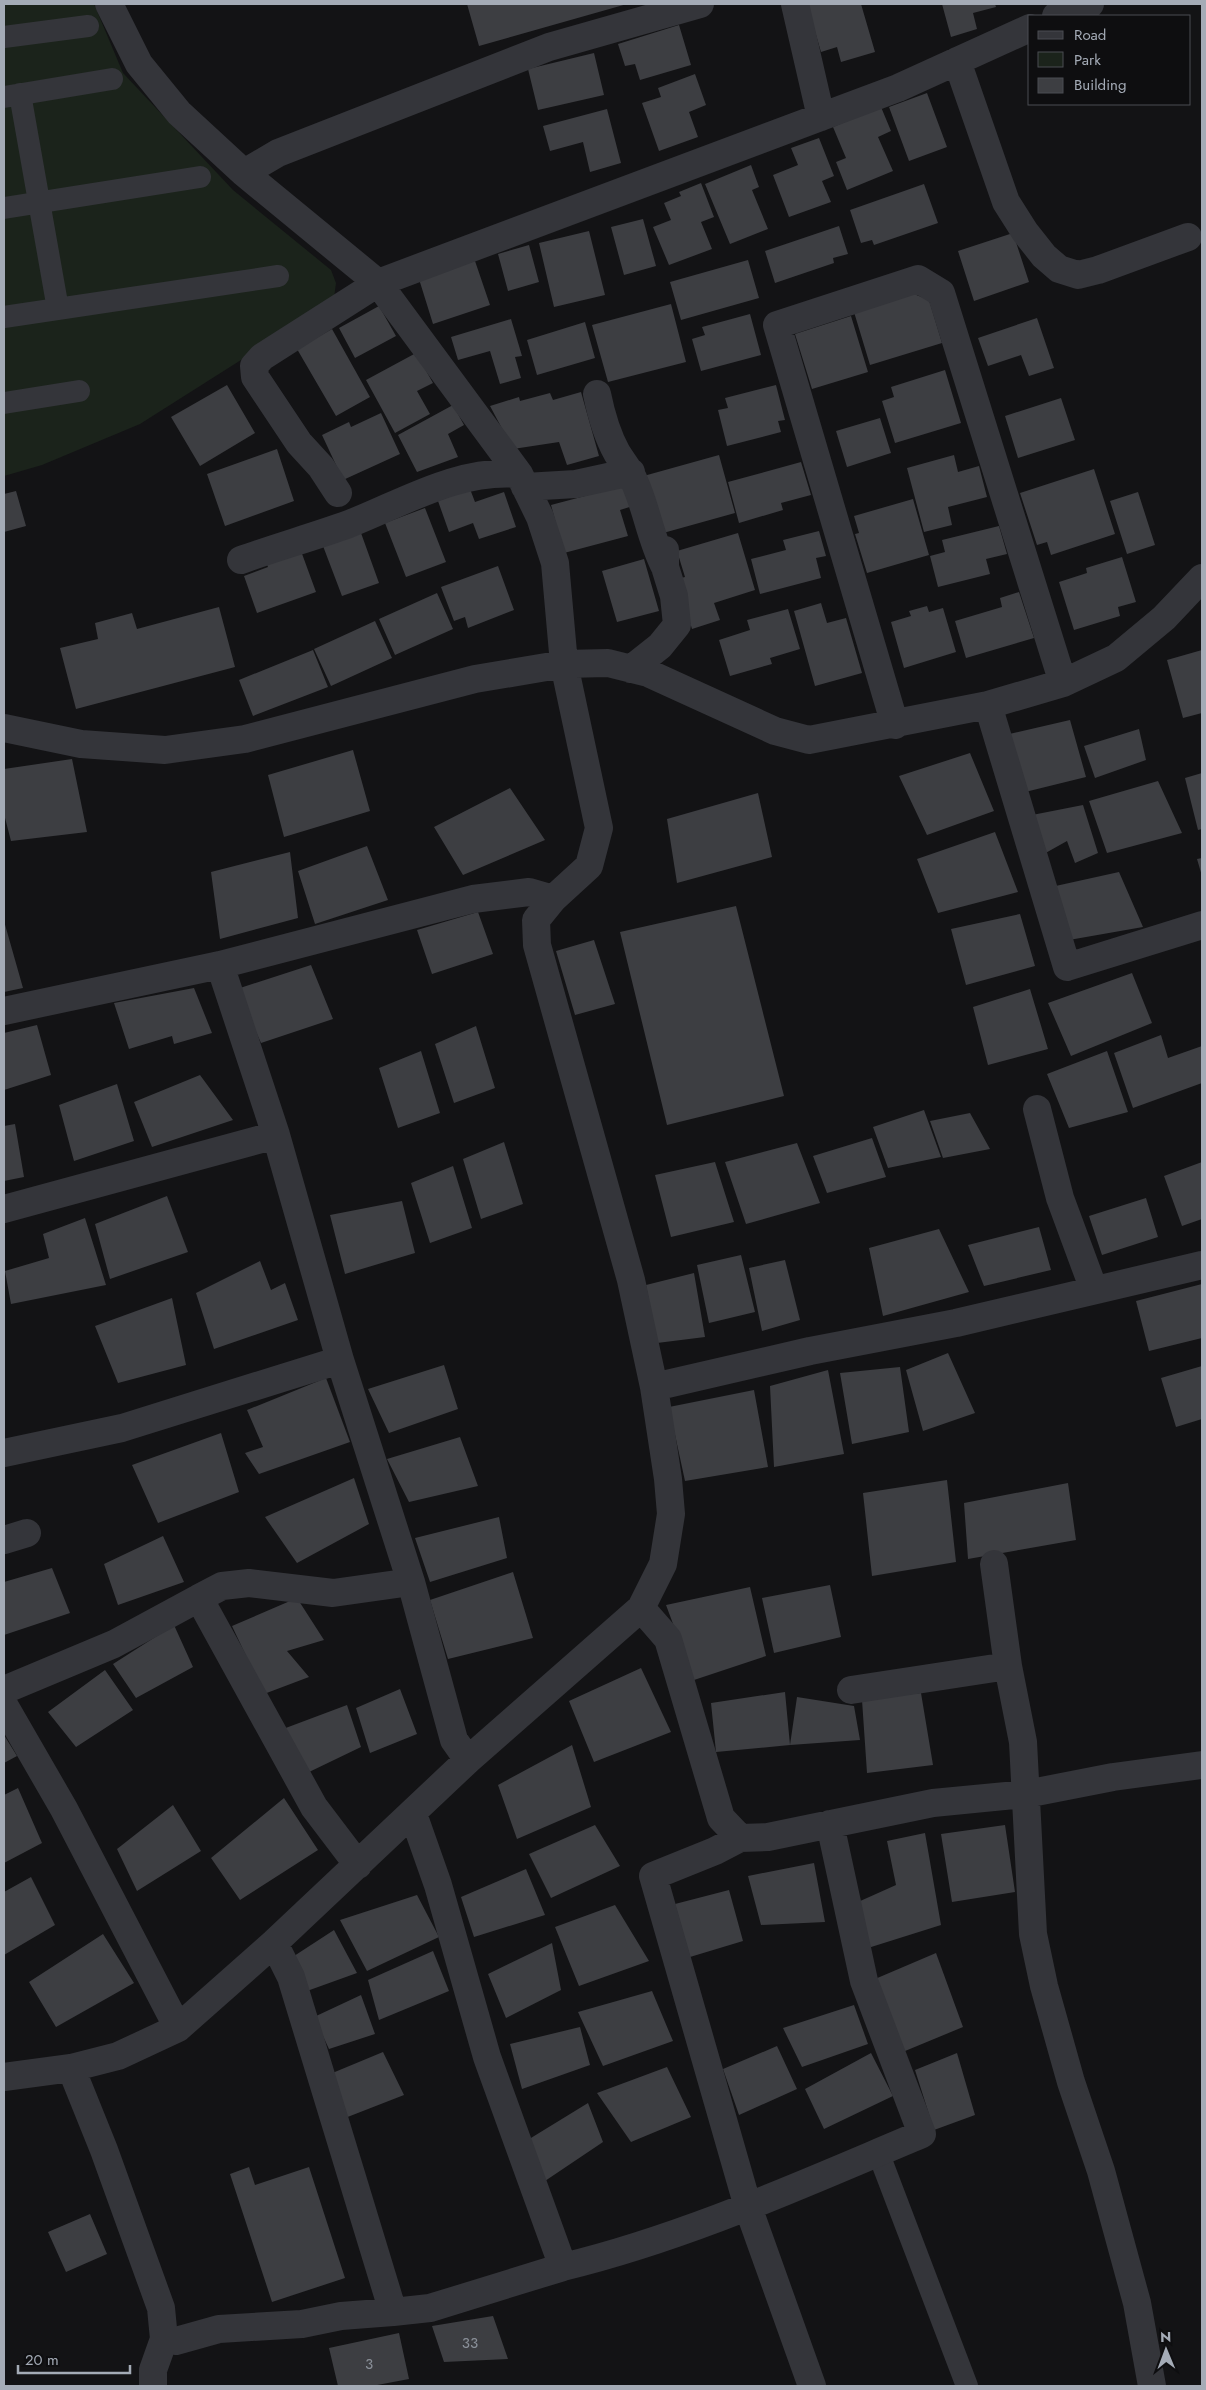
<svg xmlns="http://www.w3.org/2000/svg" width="1206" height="2390" font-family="Jost,sans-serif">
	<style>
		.green { fill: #1b231b }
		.building { fill: #3d3e42 }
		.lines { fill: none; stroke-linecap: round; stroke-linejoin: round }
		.service { stroke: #34353a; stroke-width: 22 }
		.minor { stroke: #34353a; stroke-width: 28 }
		.labels { text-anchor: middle; stroke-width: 5; stroke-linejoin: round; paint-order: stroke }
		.number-label { font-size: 15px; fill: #8a9099 }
	</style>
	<rect width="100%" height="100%" fill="#131315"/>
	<path class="green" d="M 4,4 L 94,4 L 123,73 L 233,190 L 331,270 L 336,283 L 334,298 L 323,308 L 140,424 L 42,465 L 4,476 Z"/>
	<path class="building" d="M 467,4 L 627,4 L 479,46 Z
		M 807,4 L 861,4 L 875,52 L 841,62 L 837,47 L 821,52 Z
		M 942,4 L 995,4 L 996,7 L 973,13 L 977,29 L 951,37 Z
		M 679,25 L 691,65 L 640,80 L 635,64 L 625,66 L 618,44 Z
		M 594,53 L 604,95 L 538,110 L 528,69 Z
		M 695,74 L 706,105 L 689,112 L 698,137 L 659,151 L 642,103 L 661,97 L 658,88 Z
		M 927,93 L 947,147 L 909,161 L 889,107 Z
		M 881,107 L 891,131 L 878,137 L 893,171 L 847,190 L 836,162 L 846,158 L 833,127 Z
		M 607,109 L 621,163 L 590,172 L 583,142 L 550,151 L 543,126 Z
		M 819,138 L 834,176 L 822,181 L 831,202 L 789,217 L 773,175 L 798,165 L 791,148 Z
		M 751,165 L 759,187 L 752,190 L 768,229 L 730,244 L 705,184 Z
		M 701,183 L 714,217 L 701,222 L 712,249 L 669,265 L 653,227 L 671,220 L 664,203 L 681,196 L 679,192 Z
		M 924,184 L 938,223 L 874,245 L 872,240 L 861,243 L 850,210 Z
		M 643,219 L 656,266 L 624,275 L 611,227 Z
		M 839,226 L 848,254 L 833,258 L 834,263 L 775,283 L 765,251 Z
		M 589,231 L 605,295 L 554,307 L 539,243 Z
		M 1013,233 L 1029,282 L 974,301 L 958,251 Z
		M 529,245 L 539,282 L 508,291 L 498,254 Z
		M 748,260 L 759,298 L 681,320 L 670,282 Z
		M 475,261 L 490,305 L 433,324 L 419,279 Z
		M 914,294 L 929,300 L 942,343 L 870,365 L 854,312 Z
		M 671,304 L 686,362 L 608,382 L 592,325 Z
		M 379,306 L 396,336 L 355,358 L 339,328 Z
		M 750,314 L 761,355 L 701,371 L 692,339 L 705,335 L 702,327 Z
		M 851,316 L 868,372 L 812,389 L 795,334 Z
		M 1037,318 L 1054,368 L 1029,376 L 1021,355 L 988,366 L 978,338 Z
		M 511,319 L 522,356 L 515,357 L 521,378 L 500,384 L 490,351 L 458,360 L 451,337 Z
		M 585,322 L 595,358 L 537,375 L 527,340 Z
		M 332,329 L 370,397 L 336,416 L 297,349 Z
		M 416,353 L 433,383 L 417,391 L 430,414 L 395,433 L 366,380 Z
		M 945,370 L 961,423 L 895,443 L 882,401 L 894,397 L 891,387 Z
		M 227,385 L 255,433 L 200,466 L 171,417 Z
		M 776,385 L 785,420 L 778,421 L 781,432 L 727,446 L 718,410 L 728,408 L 725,398 Z
		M 581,392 L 599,456 L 567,465 L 559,442 L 513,449 L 490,406 L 519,397 L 520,401 L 550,393 L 553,400 Z
		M 1061,398 L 1075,440 L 1018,458 L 1005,416 Z
		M 453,405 L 464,425 L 448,434 L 458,457 L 417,472 L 398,435 Z
		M 381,413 L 400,454 L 343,480 L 322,435 L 349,422 L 351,427 Z
		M 880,418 L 891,453 L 847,467 L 836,431 Z
		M 277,449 L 294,501 L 225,526 L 207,474 Z
		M 719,455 L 735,513 L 656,535 L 640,477 Z
		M 954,455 L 958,472 L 979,466 L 987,497 L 948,507 L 952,525 L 924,532 L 907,468 Z
		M 801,462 L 811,495 L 781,503 L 783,510 L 739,523 L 728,482 Z
		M 1094,469 L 1115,534 L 1051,555 L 1047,542 L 1037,545 L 1020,493 Z
		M 630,484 L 636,505 L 620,510 L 628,536 L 564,553 L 551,505 Z
		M 470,489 L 475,502 L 504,492 L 516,527 L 479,539 L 473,523 L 449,532 L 438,501 Z
		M 16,491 L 26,526 L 4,532 L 4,494 Z
		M 1138,492 L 1155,545 L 1127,554 L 1110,501 Z
		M 913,499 L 929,555 L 867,573 L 855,534 L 859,533 L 854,516 Z
		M 425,508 L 446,562 L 406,577 L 385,523 Z
		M 999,526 L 1007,554 L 986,559 L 990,574 L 938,587 L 930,556 L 945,552 L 942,540 Z
		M 819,531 L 826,556 L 816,558 L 821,578 L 760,594 L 751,559 L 786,550 L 783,540 Z
		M 361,533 L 379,583 L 342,596 L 323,546 Z
		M 738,533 L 755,590 L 714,603 L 720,620 L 692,629 L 677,579 L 685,577 L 677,551 Z
		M 301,551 L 316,592 L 257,613 L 244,576 L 268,567 L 264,557 Z
		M 1122,557 L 1136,602 L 1118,607 L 1120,616 L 1074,630 L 1059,582 L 1087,573 L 1086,568 Z
		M 644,559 L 659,611 L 617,622 L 602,571 Z
		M 498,566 L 514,610 L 468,628 L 465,617 L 454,621 L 441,587 Z
		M 1019,592 L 1034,638 L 966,658 L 955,621 L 1002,607 L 1000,598 Z
		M 437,593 L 453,629 L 395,655 L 379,619 Z
		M 821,603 L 827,623 L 846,618 L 862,673 L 815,686 L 794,611 Z
		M 927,606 L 929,612 L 943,608 L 956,652 L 904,668 L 891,622 L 911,616 L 909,611 Z
		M 219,607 L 235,667 L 76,709 L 60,648 L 98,639 L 95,623 L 132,613 L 137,629 Z
		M 788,609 L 800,649 L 770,658 L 772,664 L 730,676 L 719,640 L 750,630 L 747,620 Z
		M 375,621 L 392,658 L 331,686 L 314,649 Z
		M 313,650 L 328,687 L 253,716 L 239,680 Z
		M 1202,650 L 1202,713 L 1183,718 L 1167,660 Z
		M 1070,720 L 1086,777 L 1017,794 L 1005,735 Z
		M 1139,729 L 1146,760 L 1095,778 L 1084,746 Z
		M 353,750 L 370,811 L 284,837 L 268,775 Z
		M 970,753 L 994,811 L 927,835 L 899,776 Z
		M 72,759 L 87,832 L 11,841 L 4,814 L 4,769 Z
		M 1202,773 L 1202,829 L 1198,830 L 1185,778 Z
		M 1158,781 L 1182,833 L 1107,853 L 1089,801 Z
		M 510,788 L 545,840 L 463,875 L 434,827 Z
		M 758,793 L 772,857 L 677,883 L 667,819 Z
		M 1083,805 L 1098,853 L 1075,863 L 1067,841 L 1042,855 L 1027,816 Z
		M 995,832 L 1018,892 L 938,913 L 917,859 Z
		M 367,846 L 388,900 L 315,924 L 298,871 Z
		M 290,852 L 298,918 L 220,939 L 211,872 Z
		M 1202,858 L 1202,876 L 1197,859 Z
		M 1119,872 L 1143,927 L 1069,940 L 1051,887 Z
		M 736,906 L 784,1096 L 667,1125 L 620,932 Z
		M 478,912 L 493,954 L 432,974 L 417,930 Z
		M 1020,914 L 1035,966 L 966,985 L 951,929 Z
		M 4,921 L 23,988 L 4,992 Z
		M 594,940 L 615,1004 L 575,1015 L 556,951 Z
		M 311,965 L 333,1019 L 261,1043 L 237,989 Z
		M 1132,973 L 1152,1023 L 1071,1056 L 1048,1003 Z
		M 194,988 L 212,1033 L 174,1044 L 172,1036 L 129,1049 L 114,1003 Z
		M 1030,989 L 1048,1049 L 988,1065 L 973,1007 Z
		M 37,1025 L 51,1075 L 4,1090 L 4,1033 Z
		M 476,1026 L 495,1088 L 454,1103 L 435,1044 Z
		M 1161,1035 L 1168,1058 L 1202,1046 L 1202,1083 L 1133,1108 L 1114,1053 Z
		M 421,1051 L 440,1113 L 398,1128 L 379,1068 Z
		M 1107,1051 L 1128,1112 L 1069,1128 L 1047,1074 Z
		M 200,1075 L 233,1120 L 152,1147 L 134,1102 Z
		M 117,1084 L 134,1141 L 74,1161 L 59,1105 Z
		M 924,1110 L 941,1157 L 888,1168 L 873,1127 Z
		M 970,1113 L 990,1149 L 943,1158 L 930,1121 Z
		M 15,1124 L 24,1177 L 4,1181 L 4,1126 Z
		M 872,1138 L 886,1177 L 827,1193 L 813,1156 Z
		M 504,1142 L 523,1204 L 481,1219 L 463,1159 Z
		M 797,1143 L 820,1203 L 746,1224 L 725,1162 Z
		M 715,1162 L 734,1222 L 671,1237 L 655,1175 Z
		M 1202,1162 L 1202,1219 L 1182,1226 L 1164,1176 Z
		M 453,1166 L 472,1228 L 430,1243 L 411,1183 Z
		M 167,1196 L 188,1252 L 110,1279 L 95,1224 Z
		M 1146,1198 L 1158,1237 L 1102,1255 L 1089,1216 Z
		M 402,1201 L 415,1253 L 345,1274 L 330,1215 Z
		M 85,1218 L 106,1285 L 11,1304 L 5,1271 L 49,1258 L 43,1234 Z
		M 1039,1227 L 1051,1270 L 984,1286 L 968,1245 Z
		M 939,1229 L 969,1292 L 883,1316 L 869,1248 Z
		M 741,1255 L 755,1312 L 709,1323 L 697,1265 Z
		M 785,1260 L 800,1320 L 762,1331 L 749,1268 Z
		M 260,1261 L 271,1290 L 285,1283 L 298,1320 L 214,1349 L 196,1293 Z
		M 694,1273 L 705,1337 L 657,1343 L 646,1285 Z
		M 1202,1284 L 1202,1338 L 1149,1351 L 1136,1301 Z
		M 172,1298 L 186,1365 L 118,1383 L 95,1326 Z
		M 948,1353 L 975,1413 L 923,1431 L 906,1370 Z
		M 444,1365 L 458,1409 L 389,1433 L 368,1389 Z
		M 1202,1366 L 1202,1419 L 1176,1427 L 1161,1378 Z
		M 900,1367 L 909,1432 L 852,1444 L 840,1373 Z
		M 828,1370 L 844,1454 L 774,1467 L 770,1386 Z
		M 326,1378 L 350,1442 L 259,1474 L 245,1453 L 263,1447 L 247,1410 Z
		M 754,1390 L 768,1467 L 685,1481 L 669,1407 Z
		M 221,1433 L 239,1492 L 158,1523 L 132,1465 Z
		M 460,1437 L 478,1486 L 409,1502 L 387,1459 Z
		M 354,1478 L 369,1524 L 297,1563 L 265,1517 Z
		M 947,1480 L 956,1562 L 872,1576 L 863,1493 Z
		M 1068,1483 L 1076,1540 L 968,1559 L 964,1503 Z
		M 499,1517 L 507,1558 L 430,1582 L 415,1538 Z
		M 163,1536 L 184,1582 L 118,1605 L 104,1564 Z
		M 52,1568 L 70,1613 L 4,1635 L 4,1582 Z
		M 513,1572 L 533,1638 L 448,1659 L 430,1600 Z
		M 830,1585 L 841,1637 L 774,1653 L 762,1598 Z
		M 750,1587 L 766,1656 L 694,1680 L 666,1605 Z
		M 297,1598 L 324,1640 L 287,1651 L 309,1677 L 264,1694 L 232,1626 Z
		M 174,1625 L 193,1667 L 136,1698 L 113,1664 Z
		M 641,1668 L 671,1732 L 594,1762 L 569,1701 Z
		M 105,1670 L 133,1710 L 76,1747 L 48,1712 Z
		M 400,1689 L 417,1734 L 370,1753 L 356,1708 Z
		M 785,1692 L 790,1745 L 716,1752 L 711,1703 Z
		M 921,1693 L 933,1765 L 867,1773 L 862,1700 Z
		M 797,1697 L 854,1706 L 860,1740 L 790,1745 Z
		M 347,1705 L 361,1747 L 307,1773 L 283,1729 Z
		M 4,1735 L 17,1756 L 4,1763 Z
		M 572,1745 L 591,1807 L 517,1839 L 498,1785 Z
		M 18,1788 L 42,1843 L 4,1863 L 4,1795 Z
		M 284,1798 L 318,1850 L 240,1900 L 211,1858 Z
		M 173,1805 L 201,1851 L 137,1891 L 117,1849 Z
		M 595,1825 L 620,1866 L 551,1898 L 529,1854 Z
		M 1005,1825 L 1015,1892 L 952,1902 L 941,1834 Z
		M 925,1833 L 941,1925 L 868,1948 L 858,1902 L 896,1885 L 887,1841 Z
		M 814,1863 L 825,1922 L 761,1925 L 748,1876 Z
		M 526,1869 L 545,1915 L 474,1937 L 461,1897 Z
		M 31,1877 L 55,1925 L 4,1955 L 4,1892 Z
		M 729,1890 L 743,1941 L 690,1957 L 675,1904 Z
		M 417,1895 L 439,1937 L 367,1971 L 340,1920 Z
		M 615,1905 L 649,1961 L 579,1986 L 555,1927 Z
		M 334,1930 L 357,1973 L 307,1991 L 291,1958 Z
		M 103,1934 L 134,1983 L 56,2027 L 29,1982 Z
		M 552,1943 L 561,1990 L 506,2018 L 488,1974 Z
		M 433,1951 L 449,1991 L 379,2020 L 368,1980 Z
		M 936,1953 L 963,2027 L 893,2056 L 875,1979 Z
		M 652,1991 L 673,2041 L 603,2066 L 578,2012 Z
		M 361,1995 L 375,2034 L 329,2049 L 314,2017 Z
		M 854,2005 L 868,2044 L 802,2067 L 783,2028 Z
		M 580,2027 L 590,2065 L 522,2089 L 510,2044 Z
		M 777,2046 L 797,2089 L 739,2115 L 723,2069 Z
		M 383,2052 L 404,2095 L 345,2118 L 330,2074 Z
		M 871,2053 L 893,2096 L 824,2129 L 805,2089 Z
		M 957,2053 L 975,2115 L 934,2130 L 915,2070 Z
		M 667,2067 L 691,2117 L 631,2142 L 597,2093 Z
		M 588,2103 L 603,2142 L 545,2181 L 526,2141 Z
		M 249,2167 L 255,2185 L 309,2167 L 345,2278 L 272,2302 L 230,2174 Z
		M 90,2214 L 107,2254 L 66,2272 L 48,2232 Z
		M 493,2316 L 508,2359 L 444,2362 L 432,2326 Z
		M 399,2333 L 409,2379 L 372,2386 L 338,2386 L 329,2348 Z"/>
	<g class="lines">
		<path class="service" d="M 4,37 L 88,26
			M 20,94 L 58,309
			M 4,97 L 112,79
			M 4,208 L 200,177
			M 4,317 L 278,276
			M 4,403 L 79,391
			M 878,2152 L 967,2386"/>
		<path class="minor" d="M 795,4 L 821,117
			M 1056,16 L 1090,4
			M 957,61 L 1006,202 L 1025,232 L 1044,256 L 1059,269 L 1078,275 L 1098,270 L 1188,237
			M 244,173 L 278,153 L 549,47 L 700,4
			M 597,394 C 601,414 607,435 617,453 C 623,463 631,471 635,483 C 647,510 651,540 665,567
			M 525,487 L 576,484 L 631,472
			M 338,493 L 321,467 L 299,443 L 255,377 L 254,366 L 262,357 L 378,283 L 898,88 L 1030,28
			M 241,560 C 277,547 313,537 349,524 C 405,502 457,469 519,474
			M 631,669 L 660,646 L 677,625 L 674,596 L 665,567 L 665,550
			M 988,705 L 1067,967 L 1202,925
			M 895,725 L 777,325 L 918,279 L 941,293 L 1063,683
			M 4,728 L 81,744 L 165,750 L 245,739 L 475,679 L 564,664 L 608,663 L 648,673 L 775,731 L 809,740 L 988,705 L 1063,683 L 1116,658 L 1164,618 L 1202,578
			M 220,965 L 276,1135
			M 4,1011 L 220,965 L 473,899 L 529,892 L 553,899
			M 1037,1109 L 1060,1198 L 1094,1290
			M 4,1209 L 276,1135 L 340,1360 L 411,1582 L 454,1740 L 468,1760
			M 654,1387 L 810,1351 L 956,1323 L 1202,1265
			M 4,1453 L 122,1428 L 340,1360
			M 4,1540 L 27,1533
			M 994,1564 L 1008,1666 L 1023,1742 L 1033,1934 L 1044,1986 L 1071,2082 L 1101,2171 L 1137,2303 L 1152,2386
			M 199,1598 L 222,1586 L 249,1583 L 333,1593 L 411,1582
			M 641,1608 L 668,1639 L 721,1818 L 740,1838 L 768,1837 L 933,1803 L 1026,1794 L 1113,1777 L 1202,1765
			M 4,1690 L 114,1644 L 199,1598 L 314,1807 L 358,1865
			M 851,1690 L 1008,1666
			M 4,1705 L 64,1809 L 178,2028
			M 413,1814 L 438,1885 L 487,2057 L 563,2267 C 687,2237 805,2183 922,2134 L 864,1981 L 830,1824
			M 740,1838 L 715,1851 L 653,1876 L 748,2207 L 812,2386
			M 274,1943 L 291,1977 L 393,2312 L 430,2308 L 563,2267
			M 71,2068 L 104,2150 L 161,2308 L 164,2339 L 153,2370 L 153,2386
			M 4,2077 L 71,2068 L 118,2056 L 178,2028 L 274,1943 L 468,1760 L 641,1608 L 663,1564 L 671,1514 L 668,1479 L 654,1387 L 631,1280 L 537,945 L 536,920 L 553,899 L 589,866 L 599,828 L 564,664 L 555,563 L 540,517 L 519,474 L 378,283 L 244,173 L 179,113 L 139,64 L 109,4
			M 164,2339 L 176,2341 L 219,2329 L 302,2324 L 341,2316 L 393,2312"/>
	</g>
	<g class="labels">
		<g class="number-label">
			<text x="470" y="2348">33</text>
			<text x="369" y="2369">3</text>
		</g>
	</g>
	<rect width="1206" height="2390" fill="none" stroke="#a4abb6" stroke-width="10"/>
	<rect x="1028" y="15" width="162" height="90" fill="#0e0e10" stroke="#4a4d52"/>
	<rect x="1038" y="31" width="25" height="8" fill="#34353a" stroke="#4a4d52"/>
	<text x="1074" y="40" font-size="15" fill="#a4abb6">Road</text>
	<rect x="1038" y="52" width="25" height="15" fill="#1b231b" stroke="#4a4d52"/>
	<text x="1074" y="65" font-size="15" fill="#a4abb6">Park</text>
	<rect x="1038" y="78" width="25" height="15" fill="#3d3e42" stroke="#4a4d52"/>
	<text x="1074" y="90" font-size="15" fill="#a4abb6">Building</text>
	<g transform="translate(1166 2350) rotate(359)" stroke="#0e0e10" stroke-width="4" paint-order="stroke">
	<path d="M0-4L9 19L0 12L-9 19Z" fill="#a4abb6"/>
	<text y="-8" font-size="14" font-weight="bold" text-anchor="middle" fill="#a4abb6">N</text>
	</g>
	<path d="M18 2365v8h112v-8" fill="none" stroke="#a4abb6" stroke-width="2.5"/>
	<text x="25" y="2365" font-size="15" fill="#a4abb6" stroke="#0e0e10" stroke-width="4" paint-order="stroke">20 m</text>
</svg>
